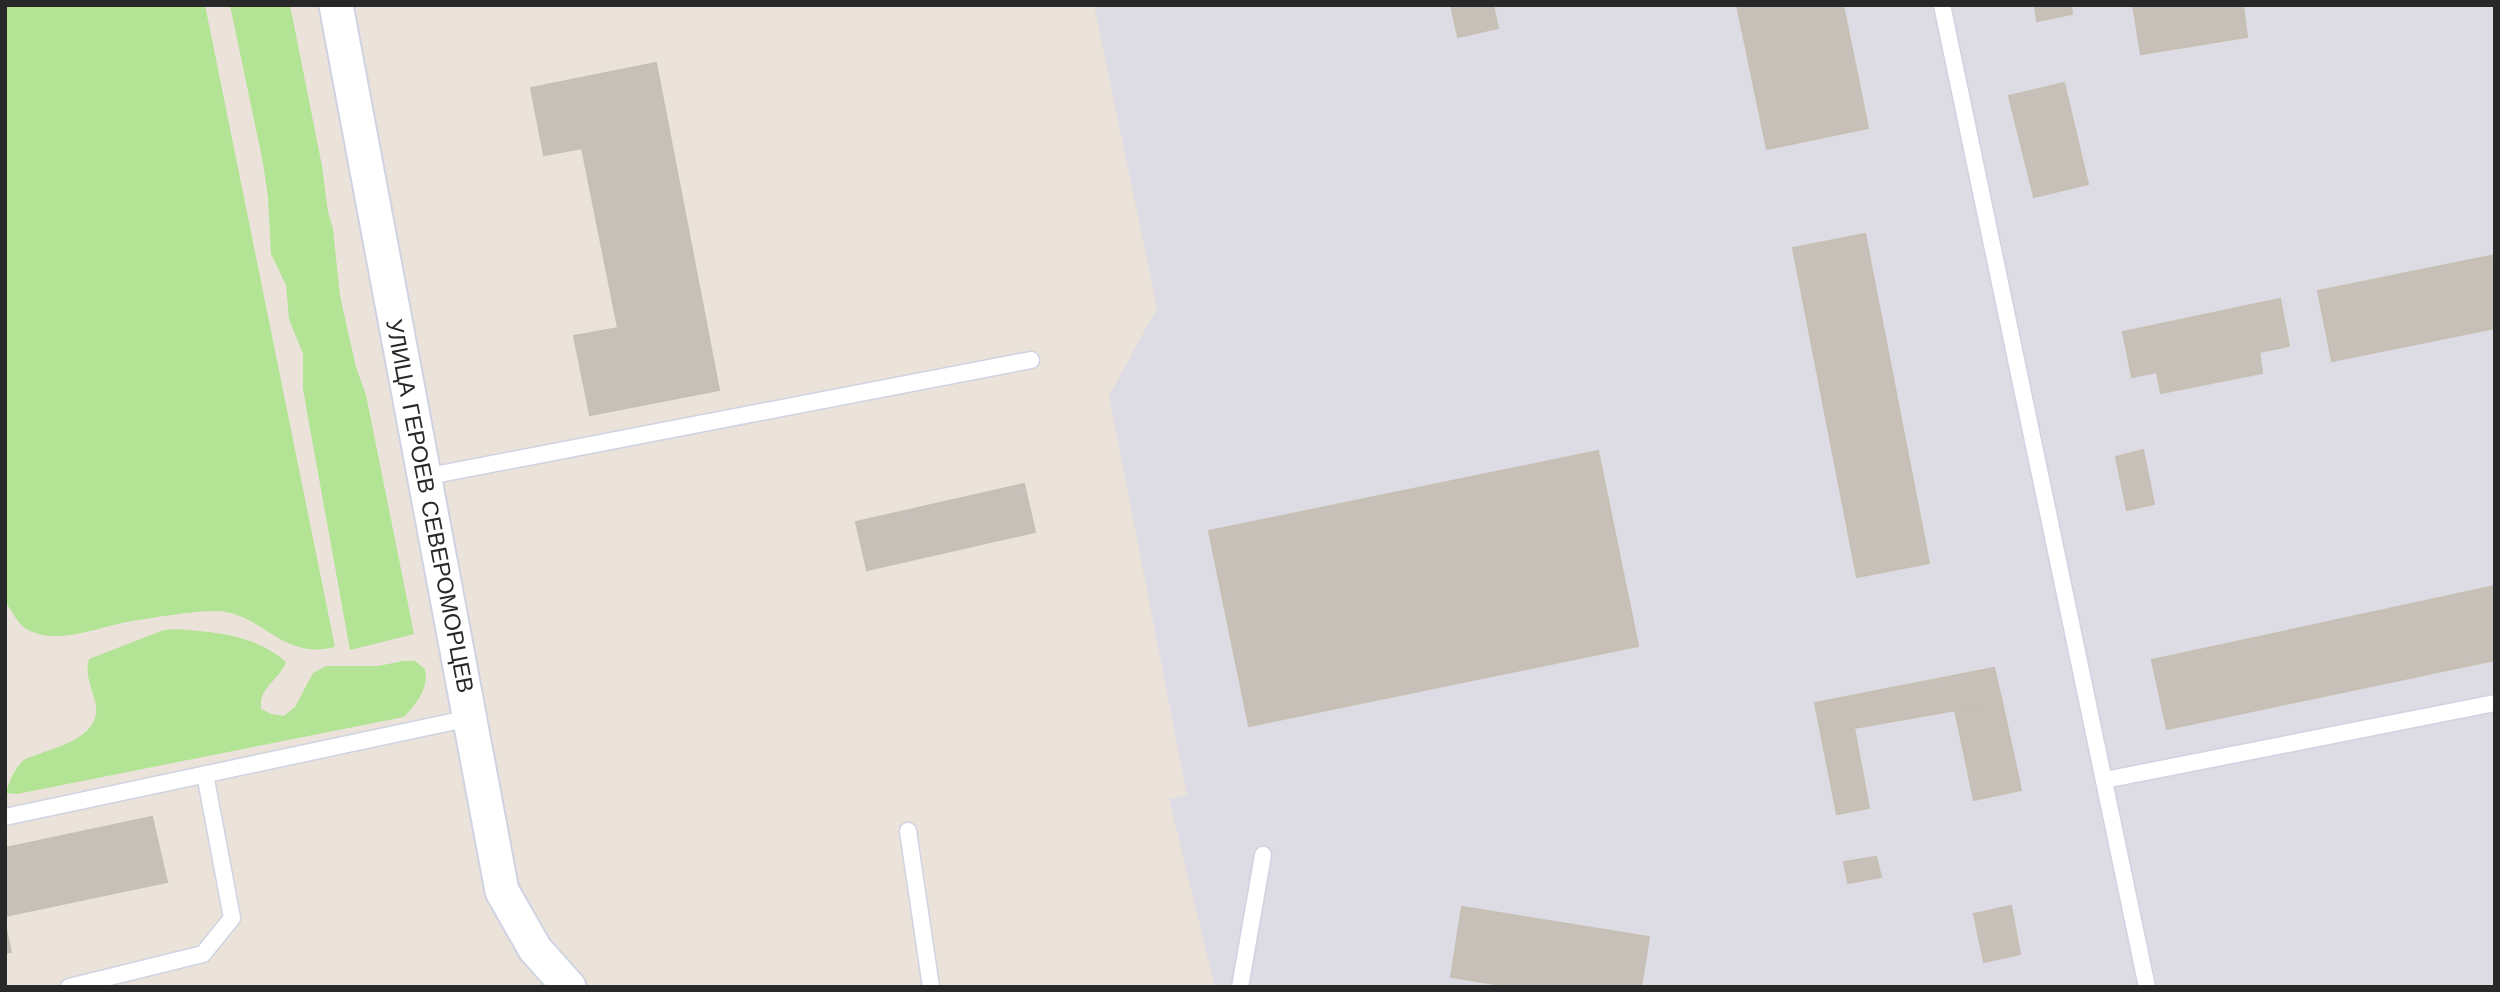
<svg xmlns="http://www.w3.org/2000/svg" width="2500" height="992" font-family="'Work Sans',sans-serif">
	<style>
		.industrial { fill: #dddbe3 }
		.green { fill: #b3e395 }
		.building { fill: #c6c0b9; stroke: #c6bfb4; stroke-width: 2 }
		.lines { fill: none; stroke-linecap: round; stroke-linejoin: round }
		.service-casing { stroke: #cfd3e2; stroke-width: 19 }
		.minor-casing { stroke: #cfd3e2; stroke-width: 37 }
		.service { stroke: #fff; stroke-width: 16 }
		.minor { stroke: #fff; stroke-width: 33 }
		.labels { text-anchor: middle; stroke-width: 5; stroke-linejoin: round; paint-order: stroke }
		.street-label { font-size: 23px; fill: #282828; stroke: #fff }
	</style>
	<rect width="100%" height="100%" fill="#ebe3da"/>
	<path class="industrial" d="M 1094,5 L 2495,5 L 2495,987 L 1215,987 L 1169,799 L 1187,795 L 1109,396 L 1157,308 Z"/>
	<path class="green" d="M 5,5 L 205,5 L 335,647 C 279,661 261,609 212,611 C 186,612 158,617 132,621 C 100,626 60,646 28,630 C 19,626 11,610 5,601 Z
		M 230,5 L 290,5 L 322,166 L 328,212 L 333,229 L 340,296 L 356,367 L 366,395 L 414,634 L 350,650 L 307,412 L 303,388 L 303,354 L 289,319 L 286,285 L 271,254 L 268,197 L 263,163 Z
		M 177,629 C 219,633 253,634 286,662 C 278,682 259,686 261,709 L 271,714 L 284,716 L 295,707 L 313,673 L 326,666 L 378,666 L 403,661 L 415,661 L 425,669 C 429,689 417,702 404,717 L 17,794 L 6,793 C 9,782 15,767 24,760 C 28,757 35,756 39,754 C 56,748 86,739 94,721 C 103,701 82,683 89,659 L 164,630 Z"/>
	<path class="building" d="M 1451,5 L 1493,5 L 1498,28 L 1458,37 Z
		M 1737,5 L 1843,5 L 1868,128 L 1767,149 Z
		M 2035,5 L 2071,5 L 2072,14 L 2037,21 Z
		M 2133,5 L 2243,5 L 2247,37 L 2141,54 Z
		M 656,63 L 719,390 L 590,415 L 574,336 L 618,328 L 582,148 L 544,155 L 531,88 Z
		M 2064,83 L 2088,184 L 2034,197 L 2009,96 Z
		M 1865,234 L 1929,563 L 1857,577 L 1793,248 Z
		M 2495,255 L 2495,328 L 2332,361 L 2318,291 Z
		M 2280,299 L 2289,346 L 2259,352 L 2262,373 L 2161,393 L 2157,372 L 2132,377 L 2123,332 Z
		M 2143,450 L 2154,504 L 2127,510 L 2116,457 Z
		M 1598,451 L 1638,646 L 1249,726 L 1209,531 Z
		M 1024,484 L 1035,532 L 867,570 L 856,522 Z
		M 2495,586 L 2495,660 L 2167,729 L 2152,660 Z
		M 1994,668 L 2002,702 L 1854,728 L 1869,808 L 1837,814 L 1815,703 Z
		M 2002,702 L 2021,790 L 1974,800 L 1955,710 Z
		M 152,817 L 167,882 L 5,916 L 5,848 Z
		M 1876,857 L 1881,877 L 1848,883 L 1844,862 Z
		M 2011,906 L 2020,954 L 1984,962 L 1974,914 Z
		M 1462,907 L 1649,937 L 1641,987 L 1514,987 L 1451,977 Z
		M 5,925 L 11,952 L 5,953 Z"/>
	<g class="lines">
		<g class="service-casing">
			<path id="service" d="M 1942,5 L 2147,987
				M 424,477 L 1031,360
				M 2105,780 L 2495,703
				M 5,817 L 470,718
				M 908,831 L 931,987
				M 69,987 L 203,954 L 232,918 L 205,774
				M 1240,987 L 1263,855"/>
		</g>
		<g class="minor-casing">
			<path id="minor" d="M 336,5 L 502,891 L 535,949 L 569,987"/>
		</g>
		<use href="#service" class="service"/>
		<use href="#minor" class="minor"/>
	</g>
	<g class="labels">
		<g class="street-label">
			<text transform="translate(430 506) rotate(79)" y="8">УЛИЦА ГЕРОЕВ СЕВЕРОМОРЦЕВ</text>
		</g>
	</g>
	<rect width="2500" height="992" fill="none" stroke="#282828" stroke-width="14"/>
</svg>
